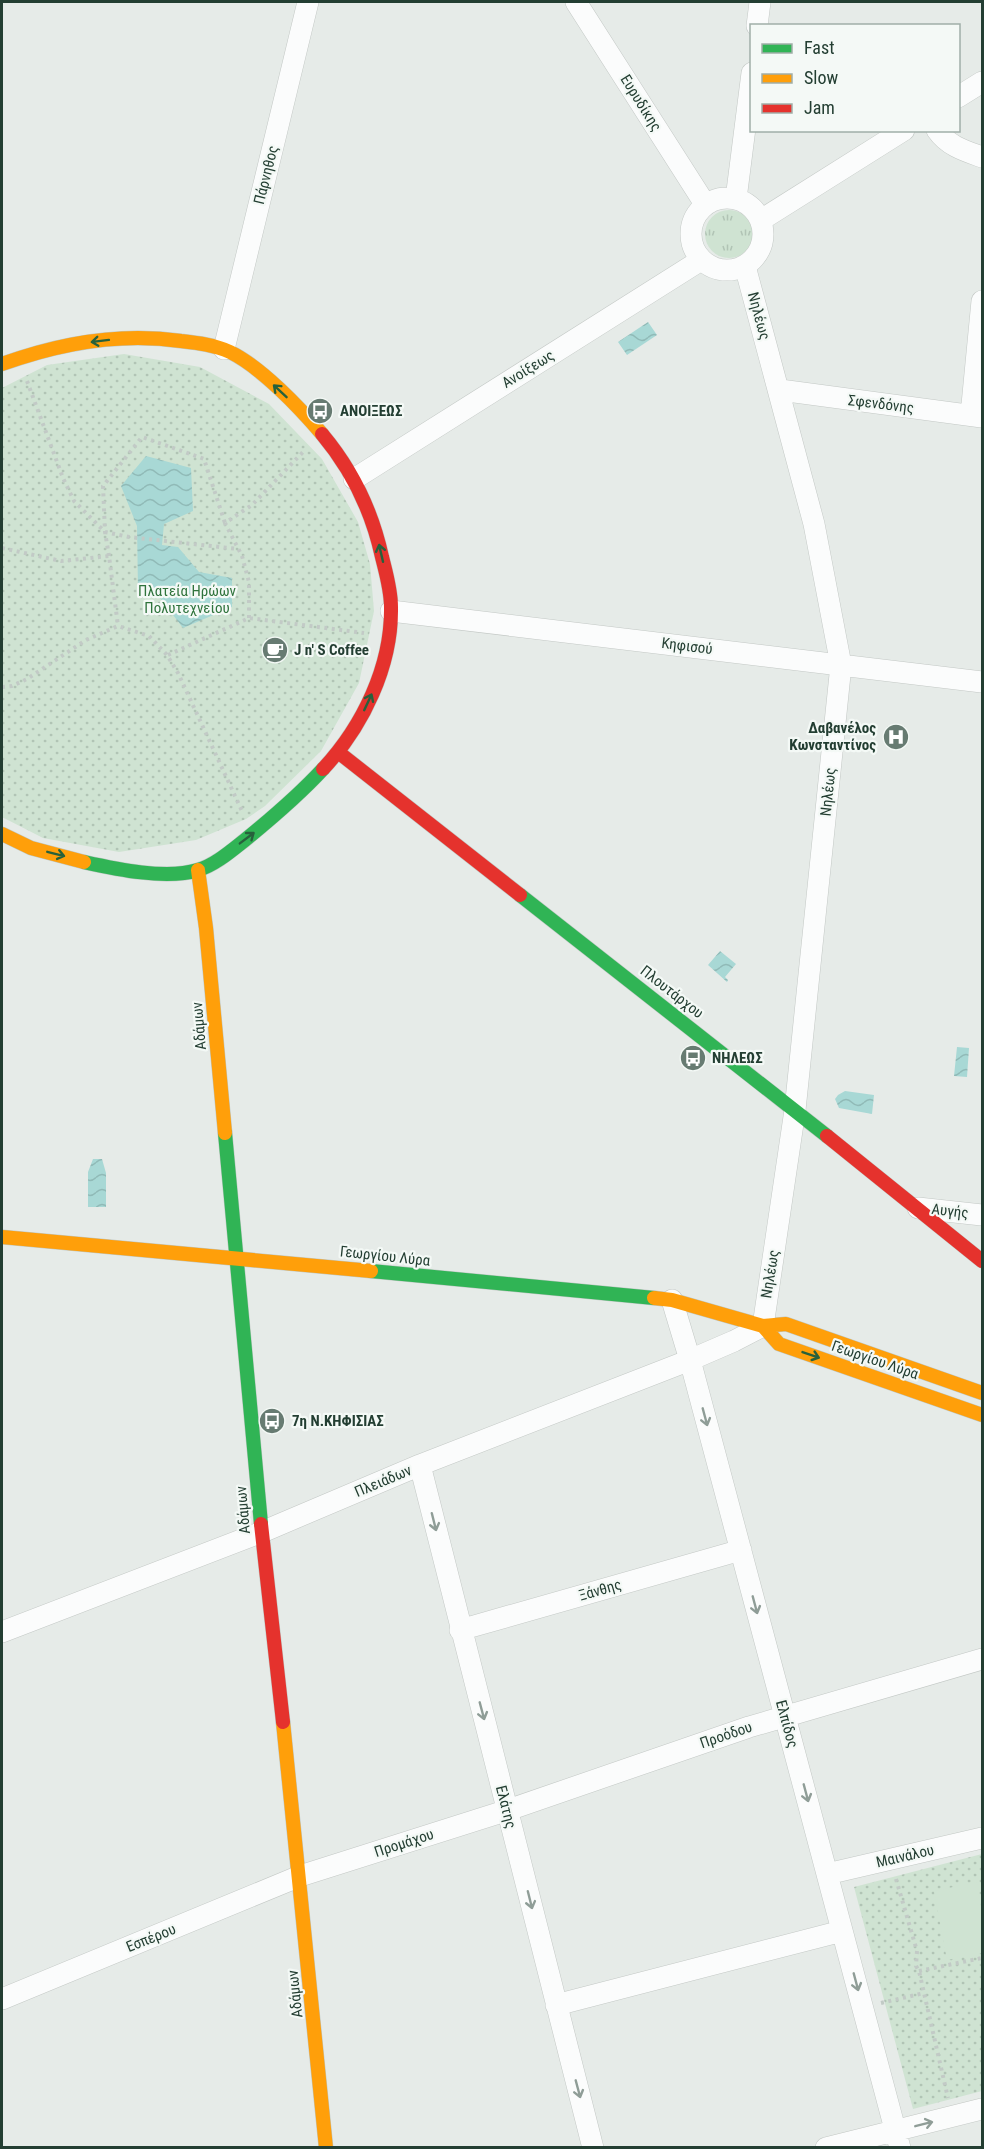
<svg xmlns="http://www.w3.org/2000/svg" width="984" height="2149" font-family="'Roboto Condensed',sans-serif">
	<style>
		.grass { fill: url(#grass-tufts) }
		.park { fill: url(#park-dots) }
		.garden { fill: #cfe3d2 }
		.water { fill: url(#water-waves) }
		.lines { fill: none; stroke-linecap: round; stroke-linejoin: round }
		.street-casing { stroke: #c3c8c5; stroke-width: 22 }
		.fast-casing { stroke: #bfc7c3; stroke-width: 15 }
		.slow-casing { stroke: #bfc7c3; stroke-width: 15 }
		.jam-casing { stroke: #bfc7c3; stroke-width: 15 }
		.path { stroke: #c2cac6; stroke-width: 4; stroke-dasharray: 3 4.5; stroke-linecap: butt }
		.street { stroke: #fbfcfc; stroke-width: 21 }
		.fast { stroke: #30b455; stroke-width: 14 }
		.slow { stroke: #ff9f0a; stroke-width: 14 }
		.jam { stroke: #e5322d; stroke-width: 14 }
		.oneway { stroke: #27613c }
		.oneway2 { stroke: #8f9d97 }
		.labels { text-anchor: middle; stroke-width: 4.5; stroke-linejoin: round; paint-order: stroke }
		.street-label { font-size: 15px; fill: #233e32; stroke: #f4f9f6 }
		.poi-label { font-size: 15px; font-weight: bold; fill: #233e32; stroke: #f4f9f6; text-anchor: start }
		.park-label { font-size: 15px; fill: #2f733c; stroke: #f4f9f6 }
	</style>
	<defs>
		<pattern id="grass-tufts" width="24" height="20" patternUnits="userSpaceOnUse" patternTransform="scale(1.5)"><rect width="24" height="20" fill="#cfe3d2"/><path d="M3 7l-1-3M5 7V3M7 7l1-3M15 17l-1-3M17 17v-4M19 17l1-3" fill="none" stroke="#b1c4b5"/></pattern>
		<pattern id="park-dots" width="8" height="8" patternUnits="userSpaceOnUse" patternTransform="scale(1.5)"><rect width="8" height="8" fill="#cfe3d2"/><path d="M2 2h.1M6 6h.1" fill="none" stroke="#b1c4b5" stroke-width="1.8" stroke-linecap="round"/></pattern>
		<pattern id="water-waves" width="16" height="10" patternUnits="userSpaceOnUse" patternTransform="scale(1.5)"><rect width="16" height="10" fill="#a8d8d5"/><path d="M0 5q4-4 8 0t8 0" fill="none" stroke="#90bab7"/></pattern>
	</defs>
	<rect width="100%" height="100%" fill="#e6ebe8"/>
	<path class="grass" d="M705 234a24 24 0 1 1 48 0a24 24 0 1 1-48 0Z"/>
	<path class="park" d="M 124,354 L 200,367 L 269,404 L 322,459 L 358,522 L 370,564 L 374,611 L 359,683 L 321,751 L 265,806 L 246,819 L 196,840 L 119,852 L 43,838 L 2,817 L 2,388 L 47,365 Z
		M 982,1854 L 982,2091 L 913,2109 L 854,1887 Z"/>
	<path class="garden" d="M 977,1882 L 982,1912 L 982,1953 L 947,1960 L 934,1891 Z"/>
	<path class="water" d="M 648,322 L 657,335 L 627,355 L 618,342 Z
		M 146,456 L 191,468 L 193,511 L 164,524 L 162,545 L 178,547 L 199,572 L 232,578 L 232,607 L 183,628 L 157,594 L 138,590 L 137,526 L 121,486 Z
		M 720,951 L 736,964 L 725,977 L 728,980 L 727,982 L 708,965 Z
		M 957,1047 L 969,1048 L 967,1077 L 954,1076 Z
		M 845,1091 L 874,1095 L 872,1114 L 839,1108 L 835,1099 L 838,1095 Z
		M 93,1159 L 102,1159 L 106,1173 L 106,1207 L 88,1207 L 88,1172 Z"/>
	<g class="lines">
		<g class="street-casing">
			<path id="street" d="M 576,2 L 705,204
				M 757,26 L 760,2
				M 958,97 L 982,82
				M 937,130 C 948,146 965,151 982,157
				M691 234a36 36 0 1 1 72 0a36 36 0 1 1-72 0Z
				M 736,199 L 752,73
				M 761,220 L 904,130
				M 224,349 L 308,2
				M 780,390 L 982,417
				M 971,415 L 982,301
				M 354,479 L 701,260
				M 391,611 L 982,682
				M 918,1208 L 982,1215
				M 672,1300 L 690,1360 L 900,2148
				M 420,1465 L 593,2148
				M 460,1630 L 741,1550
				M 2,1632 L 262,1532 L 420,1465 L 690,1360 L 734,1341 L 763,1326 L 795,1110 L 841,665 L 814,524 L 745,266
				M 827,1874 L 982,1838
				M 2,1999 L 300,1876 L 508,1810 L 749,1727 L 982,1659
				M 556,2005 L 842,1931
				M 826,2148 L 982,2109"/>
		</g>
		<g class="fast-casing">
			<path id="fast" d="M 84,862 C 116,869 166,880 198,870 C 215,865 231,851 245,840 C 272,818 299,795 323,769
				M 520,895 L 827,1136
				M 225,1133 L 261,1524
				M 371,1271 L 654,1298"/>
		</g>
		<g class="slow-casing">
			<path id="slow" d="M 2,364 C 60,343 120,332 181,341 C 198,343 215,345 230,352 C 261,367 300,408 322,434
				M 2,834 L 31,848 L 84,862
				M 198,870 L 206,928 L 225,1133
				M 2,1237 L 371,1271
				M 654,1298 L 672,1300 L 763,1326 L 786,1324 L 982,1393
				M 763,1326 L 779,1344 L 982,1415
				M 283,1722 L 326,2148"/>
		</g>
		<g class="jam-casing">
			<path id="jam" d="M 322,434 C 353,471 372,511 382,557 C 386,573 391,590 391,607 C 392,666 363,726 323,769
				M 338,752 L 520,895
				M 827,1136 L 982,1261
				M 261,1524 L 283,1722"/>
		</g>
		<path class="path" d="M 27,381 L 63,478 L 74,501 L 105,532 L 129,537 L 238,549
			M 2,548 L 61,561 L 109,556 L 118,626
			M 109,556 L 105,532 L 103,486 L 142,437 L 204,459 L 225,523
			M 249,618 L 249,582 L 242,556 L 225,523 L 252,505 L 303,452
			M 168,655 L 249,618 L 364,633
			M 2,687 L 12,686 L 27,679 L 86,640 L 118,626 L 149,636 L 167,655 L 178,673 L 242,811
			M 896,1879 L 917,1951 L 916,1966 L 919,1971 L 948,2098
			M 919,1971 L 982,1958
			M 881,2003 L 924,1993"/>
		<use href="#street" class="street"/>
		<use href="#fast" class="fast"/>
		<use href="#slow" class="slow"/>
		<use href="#jam" class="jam"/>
	</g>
	<defs><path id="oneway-shaft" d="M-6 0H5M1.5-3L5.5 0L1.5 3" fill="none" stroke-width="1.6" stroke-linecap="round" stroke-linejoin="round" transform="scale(1.5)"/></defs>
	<g class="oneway">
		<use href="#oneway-shaft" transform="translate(100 341) rotate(173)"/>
		<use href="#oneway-shaft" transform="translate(280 391) rotate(-137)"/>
		<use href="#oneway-shaft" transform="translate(381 553) rotate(-103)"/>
		<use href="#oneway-shaft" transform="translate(368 702) rotate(-65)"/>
		<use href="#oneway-shaft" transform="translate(247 838) rotate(-37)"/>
		<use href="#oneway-shaft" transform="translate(56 854) rotate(14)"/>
		<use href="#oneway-shaft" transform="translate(811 1355) rotate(19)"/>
	</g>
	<g class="oneway2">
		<use href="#oneway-shaft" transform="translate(705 1417) rotate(75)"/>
		<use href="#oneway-shaft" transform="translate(434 1522) rotate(76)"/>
		<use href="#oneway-shaft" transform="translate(755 1605) rotate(75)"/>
		<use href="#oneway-shaft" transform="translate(482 1711) rotate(75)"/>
		<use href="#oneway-shaft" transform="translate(806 1793) rotate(75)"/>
		<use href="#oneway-shaft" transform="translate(530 1900) rotate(76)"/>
		<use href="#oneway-shaft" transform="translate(856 1982) rotate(75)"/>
		<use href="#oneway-shaft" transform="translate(578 2089) rotate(75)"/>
		<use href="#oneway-shaft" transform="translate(924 2124) rotate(-14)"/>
	</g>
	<defs>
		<g id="bus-disc" transform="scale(1.35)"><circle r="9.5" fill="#677b72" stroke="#f4f9f6"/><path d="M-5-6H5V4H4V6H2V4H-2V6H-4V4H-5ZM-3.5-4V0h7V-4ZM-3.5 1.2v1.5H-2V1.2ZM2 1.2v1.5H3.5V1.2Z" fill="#fff"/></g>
		<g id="cafe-disc" transform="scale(1.35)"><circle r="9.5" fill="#677b72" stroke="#f4f9f6"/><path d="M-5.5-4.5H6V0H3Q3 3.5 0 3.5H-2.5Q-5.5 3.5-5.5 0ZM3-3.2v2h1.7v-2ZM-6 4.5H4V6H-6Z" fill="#fff"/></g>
		<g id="hospital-disc" transform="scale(1.35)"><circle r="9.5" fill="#677b72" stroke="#f4f9f6"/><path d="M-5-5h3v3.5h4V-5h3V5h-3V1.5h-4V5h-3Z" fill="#fff"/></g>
	</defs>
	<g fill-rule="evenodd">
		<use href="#bus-disc" x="320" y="411"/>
		<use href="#cafe-disc" x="275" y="650"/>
		<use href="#hospital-disc" x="896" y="737"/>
		<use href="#bus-disc" x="693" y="1058"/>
		<use href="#bus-disc" x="272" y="1421"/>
	</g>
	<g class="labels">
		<g class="street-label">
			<text transform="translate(641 103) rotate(58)" y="5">Ευρυδίκης</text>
			<text transform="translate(266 175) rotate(-76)" y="5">Πάρνηθος</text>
			<text transform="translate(759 316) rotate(75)" y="5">Νηλέως</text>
			<text transform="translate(528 369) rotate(-32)" y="5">Ανοίξεως</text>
			<text transform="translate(881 404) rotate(7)" y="5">Σφενδόνης</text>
			<text transform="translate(687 646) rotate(7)" y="5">Κηφισού</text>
			<text transform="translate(828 792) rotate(-84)" y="5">Νηλέως</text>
			<text transform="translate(672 992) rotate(38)" y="5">Πλουτάρχου</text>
			<text transform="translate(199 1026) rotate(-95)" y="5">Αδάμων</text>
			<text transform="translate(950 1211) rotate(7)" y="5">Αυγής</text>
			<text transform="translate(385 1256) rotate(6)" y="5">Γεωργίου Λύρα</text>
			<text transform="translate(770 1274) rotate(-81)" y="5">Νηλέως</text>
			<text transform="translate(875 1360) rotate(19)" y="5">Γεωργίου Λύρα</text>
			<text transform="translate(383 1481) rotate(-23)" y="5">Πλειάδων</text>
			<text transform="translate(243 1510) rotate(-95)" y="5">Αδάμων</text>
			<text transform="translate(600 1590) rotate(-16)" y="5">Ξάνθης</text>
			<text transform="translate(787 1724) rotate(75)" y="5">Ελπίδος</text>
			<text transform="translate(726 1735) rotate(-19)" y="5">Προόδου</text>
			<text transform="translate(506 1807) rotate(76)" y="5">Ελάτης</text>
			<text transform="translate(404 1843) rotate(-18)" y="5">Προμάχου</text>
			<text transform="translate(905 1856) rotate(-13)" y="5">Μαινάλου</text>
			<text transform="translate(151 1938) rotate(-22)" y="5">Εσπέρου</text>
			<text transform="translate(295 1994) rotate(-96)" y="5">Αδάμων</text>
		</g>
		<g class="poi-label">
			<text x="340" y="416">ΑΝΟΙΞΕΩΣ</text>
			<text x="294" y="655">J n' S Coffee</text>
			<text x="876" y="733" text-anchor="end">Δαβανέλος<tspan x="876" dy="17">Κωνσταντίνος</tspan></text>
			<text x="712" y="1063">ΝΗΛΕΩΣ</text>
			<text x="292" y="1426">7η Ν.ΚΗΦΙΣΙΑΣ</text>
		</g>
		<g class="park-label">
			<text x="187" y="596">Πλατεία Ηρώων<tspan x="187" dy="17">Πολυτεχνείου</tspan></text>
		</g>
	</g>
	<rect width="984" height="2149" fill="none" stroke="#233e32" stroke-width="6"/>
	<rect x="750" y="24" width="210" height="108" fill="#f4f9f6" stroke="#a0aea8" stroke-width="1.5"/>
	<rect x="762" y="44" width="30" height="9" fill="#30b455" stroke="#a0aea8" stroke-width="1.5"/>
	<text x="804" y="54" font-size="18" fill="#233e32">Fast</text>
	<rect x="762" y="74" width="30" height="9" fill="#ff9f0a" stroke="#a0aea8" stroke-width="1.5"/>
	<text x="804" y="84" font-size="18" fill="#233e32">Slow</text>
	<rect x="762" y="104" width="30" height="9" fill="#e5322d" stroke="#a0aea8" stroke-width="1.5"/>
	<text x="804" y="114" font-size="18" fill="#233e32">Jam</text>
</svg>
